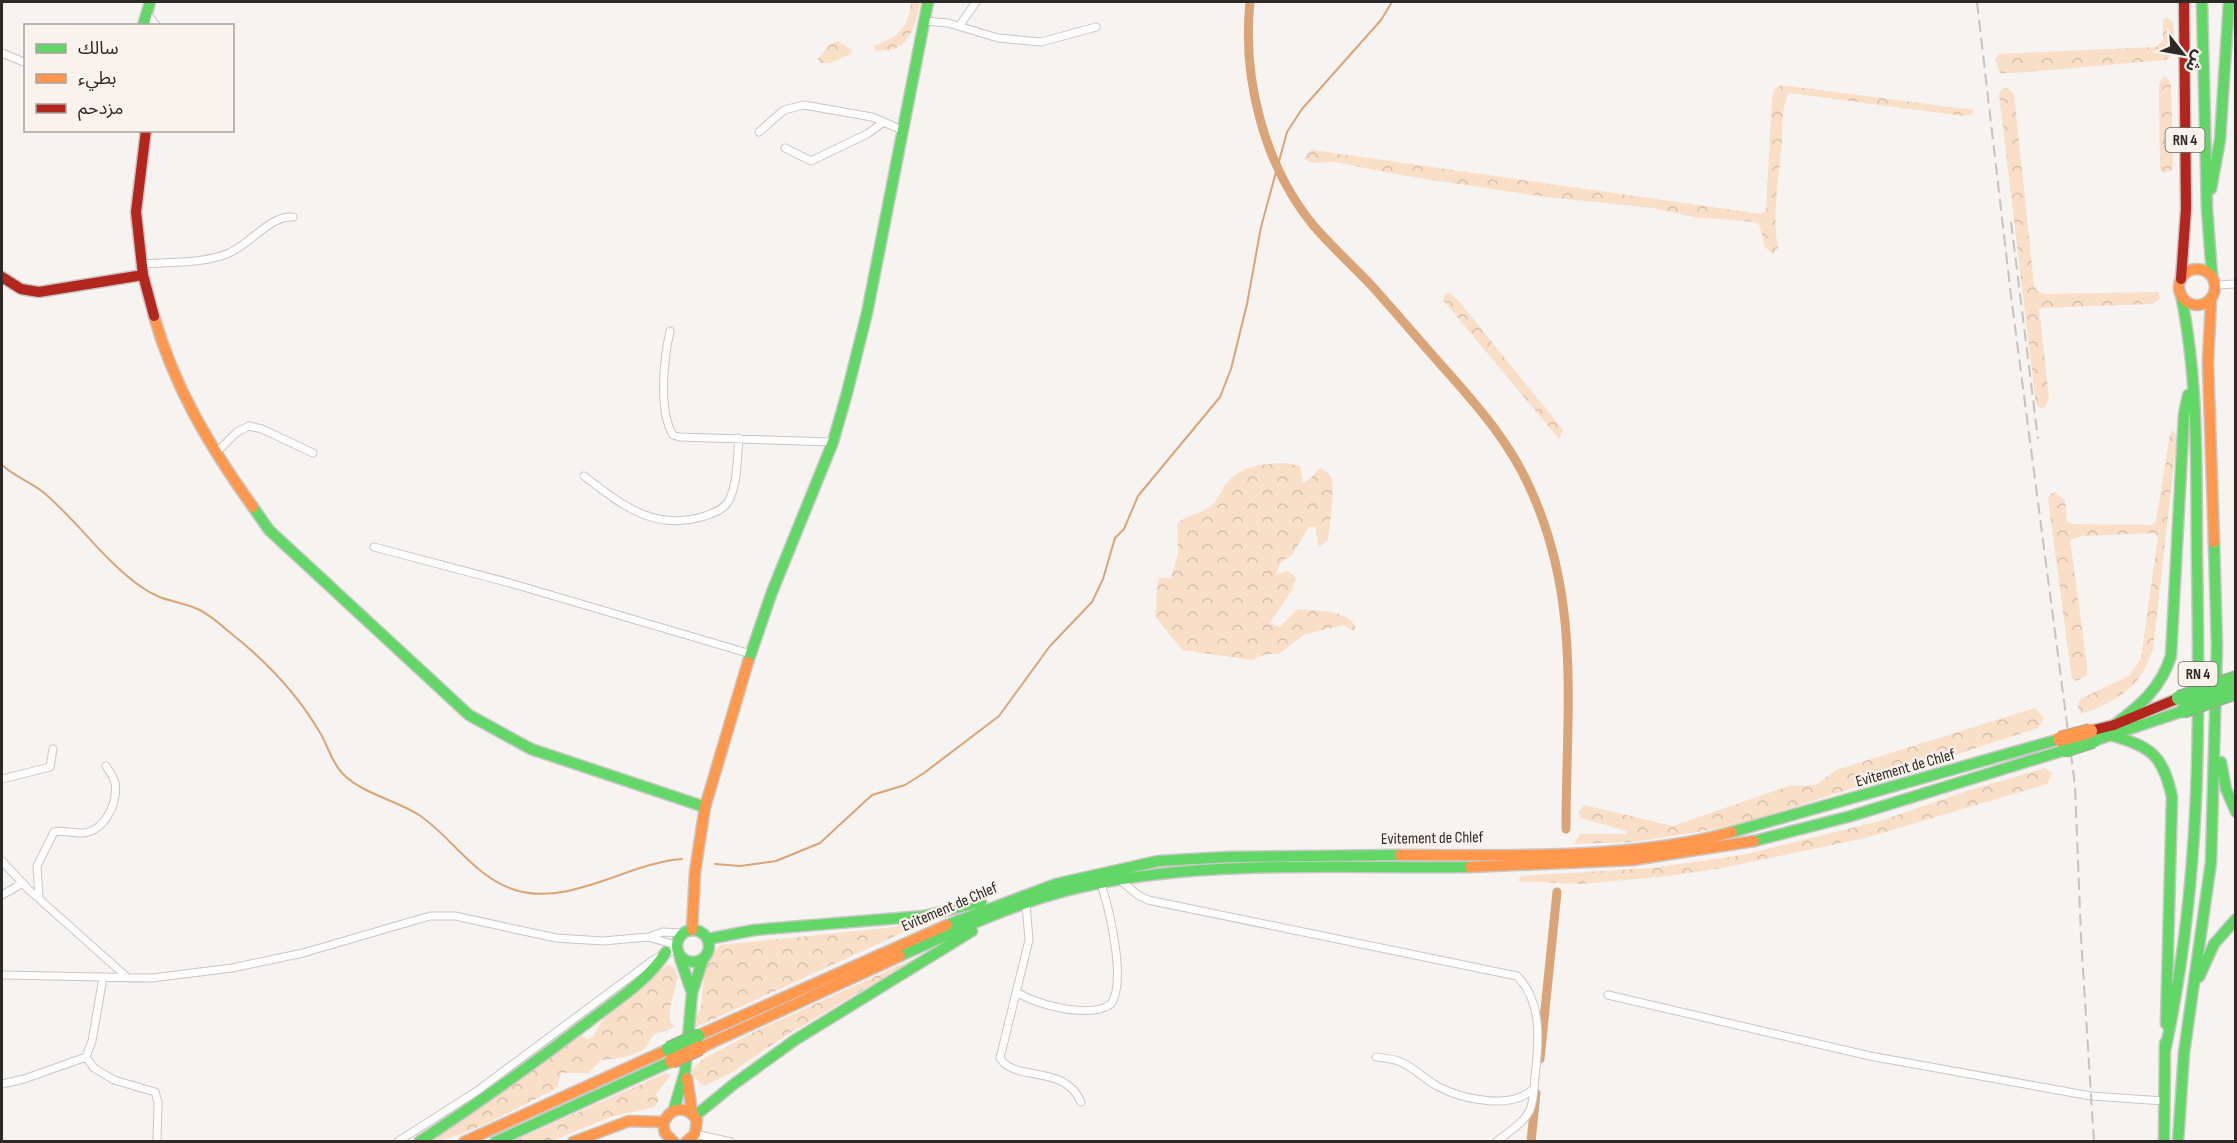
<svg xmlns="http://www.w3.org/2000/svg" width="2237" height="1143" font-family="'Sofia Sans Condensed','Noto Sans Arabic',sans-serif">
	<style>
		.forest { fill: url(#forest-crowns) }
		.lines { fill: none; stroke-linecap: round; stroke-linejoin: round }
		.stream { stroke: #d9a578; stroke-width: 2 }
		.canal { stroke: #d9a578; stroke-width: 9 }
		.street-casing { stroke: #c9c7c5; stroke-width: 9 }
		.fast-casing { stroke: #c9c7c5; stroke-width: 13 }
		.slow-casing { stroke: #c9c7c5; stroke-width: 13 }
		.jam-casing { stroke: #c9c7c5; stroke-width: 13 }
		.street { stroke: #fefdfd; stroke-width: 7 }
		.fast { stroke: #63d668; stroke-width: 10 }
		.slow { stroke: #ff974d; stroke-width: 10 }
		.jam { stroke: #b3261e; stroke-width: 10 }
		.rail { stroke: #c3c3c2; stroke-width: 2; stroke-dasharray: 12 6; stroke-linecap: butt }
		.fast-bridge-casing { stroke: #aea296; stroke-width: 16; stroke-linecap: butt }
		.slow-bridge-casing { stroke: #aea296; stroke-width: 16; stroke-linecap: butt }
		.fast-bridge { stroke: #63d668; stroke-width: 14 }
		.slow-bridge { stroke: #ff974d; stroke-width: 14 }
		.labels { text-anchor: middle; stroke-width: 4.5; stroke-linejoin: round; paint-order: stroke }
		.shield { fill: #faf2ec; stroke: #6a6562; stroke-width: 1.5 }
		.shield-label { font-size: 15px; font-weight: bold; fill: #2c2927 }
		.street-label { font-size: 16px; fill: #2c2927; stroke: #faf2ec }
	</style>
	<defs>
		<pattern id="forest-crowns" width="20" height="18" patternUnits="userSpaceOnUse" patternTransform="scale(1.5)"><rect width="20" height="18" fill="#f9dec8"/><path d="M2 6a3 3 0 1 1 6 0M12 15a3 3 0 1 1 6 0" fill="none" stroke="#d6beac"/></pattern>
	</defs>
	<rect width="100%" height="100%" fill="#f6f3f0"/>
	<path class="forest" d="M 911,2 L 920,2 C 915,28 908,55 875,50 L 874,46 C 897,37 909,29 911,2 Z
		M 2167,17 L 2173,22 C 2174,35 2179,53 2165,60 L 2014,73 L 2000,73 L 1995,59 L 1999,54 L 2156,47 L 2163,40 L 2163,20 Z
		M 838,41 L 852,50 L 851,54 L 830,63 L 821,63 L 818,59 L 829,45 Z
		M 2165,76 L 2171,83 L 2173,164 L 2172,170 L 2164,173 L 2160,169 L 2159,88 L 2160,81 Z
		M 1781,85 L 1974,110 L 1971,115 L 1963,116 L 1789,93 C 1781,108 1783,123 1782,139 C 1780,175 1771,211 1778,247 L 1773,254 L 1765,247 L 1759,224 L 1754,222 L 1693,217 L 1654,208 L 1546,197 L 1406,176 L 1335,162 L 1312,163 L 1304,159 L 1307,153 L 1312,150 L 1761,214 L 1766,211 L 1772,98 L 1775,89 Z
		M 2003,88 L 2008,88 L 2014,94 L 2034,285 L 2037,291 L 2044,294 L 2158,292 L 2160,299 L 2152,304 L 2039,308 L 2049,397 L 2045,407 L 2041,408 L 2036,405 L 1999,94 Z
		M 1450,293 L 1458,300 L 1563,430 L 1559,439 L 1443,300 L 1445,294 Z
		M 2173,430 L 2177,437 L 2153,649 C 2142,679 2135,687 2108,703 C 2099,707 2091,712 2081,713 L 2078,707 L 2080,699 L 2129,676 L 2141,658 L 2158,537 L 2155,533 L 2082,536 L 2070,540 L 2087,665 L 2087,675 L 2077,681 L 2072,679 L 2048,499 L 2050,494 L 2055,492 L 2065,501 L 2067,521 L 2072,524 L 2152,525 L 2156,521 L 2170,434 Z
		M 1286,463 L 1300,466 L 1303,482 L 1307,482 L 1320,468 C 1324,470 1329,472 1331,477 C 1335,487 1330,527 1328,540 L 1321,546 L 1318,545 L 1316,527 L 1309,527 L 1291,556 L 1281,562 L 1276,574 L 1288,571 L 1296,578 L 1292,590 L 1270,623 L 1280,627 L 1298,609 C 1315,611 1351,609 1356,629 L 1353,631 L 1344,625 L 1305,634 L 1279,654 L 1266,654 L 1252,660 L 1182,650 L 1155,616 C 1158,602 1155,592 1159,578 L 1171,578 L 1178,554 L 1177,524 C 1187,514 1199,515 1210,507 C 1217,502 1221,491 1226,484 C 1242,465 1262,464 1286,463 Z
		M 2035,708 L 2044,718 L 2038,728 L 1736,826 L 1634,842 L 1574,844 L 1580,834 L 1627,834 L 1627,831 L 1580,818 L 1578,813 L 1584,805 L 1673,826 L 1789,786 L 1816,785 L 1836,770 Z
		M 2045,768 L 2052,773 L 2047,784 L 1865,838 L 1722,868 L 1669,876 L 1580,884 L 1518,881 L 1521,876 L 1652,868 L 1743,855 L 1880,821 L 1967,791 Z
		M 930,920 L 694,1028 L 689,1027 L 701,1008 L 705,964 L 720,945 L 887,928 Z
		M 924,954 L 785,1036 L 729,1074 L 704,1086 L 693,1077 L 692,1070 L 703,1059 L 754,1032 Z
		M 668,964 C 692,975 658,1009 674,1027 C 668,1031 662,1031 655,1034 C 649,1037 651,1042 647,1046 C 637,1057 614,1059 601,1060 L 588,1073 L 561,1073 L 557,1087 L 552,1091 C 519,1106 461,1141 427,1142 L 581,1034 L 587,1039 L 592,1038 L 610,1008 Z
		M 666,1073 L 671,1075 L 656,1094 L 659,1100 L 654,1107 L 610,1117 L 552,1141 L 511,1142 Z"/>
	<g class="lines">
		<path class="stream" d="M 2,465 C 14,476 30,482 43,492 C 78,521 103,560 140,586 C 162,602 173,599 195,608 C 206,612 219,623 228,631 C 264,659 296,692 319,731 C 328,745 331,762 343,774 C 363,794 396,800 419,815 C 452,837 474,877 515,890 C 570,907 627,863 682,859
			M 715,864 L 740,866 L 776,861 L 820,843 L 872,795 L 905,785 L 924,773 L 999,716 L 1050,646 L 1092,602 L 1103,579 L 1115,538 L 1124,529 L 1138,496 L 1220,397 L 1231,369 L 1247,304 L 1261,227 L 1287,132 L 1302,109 L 1381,20 L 1392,2"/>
		<path class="canal" d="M 1250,2 C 1242,78 1264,165 1313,225 C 1331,246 1352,265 1371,285 C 1398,315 1424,346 1451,376 C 1481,410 1510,444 1529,486 C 1582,599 1566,709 1566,829
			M 1540,1059 L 1557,892
			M 1531,1142 L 1536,1093"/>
		<g class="street-casing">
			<path id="street" d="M 147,14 L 157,26
				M 924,21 L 948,23 L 998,38 L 1041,42 L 1096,27
				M 960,25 L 976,2
				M 2,53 L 26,63
				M 759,132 L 784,110 L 804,105 L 872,117 L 902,130
				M 785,148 L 811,161 L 867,134 L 884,122
				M 141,264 C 169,262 203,264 229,253 C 251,244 270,215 293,217
				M 2216,285 L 2236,284
				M 670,331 C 664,358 658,410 673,435 L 680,437 L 833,442
				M 216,453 L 237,432 L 249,426 L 262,429 L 313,453
				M 584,476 C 622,505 654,532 705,516 C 713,513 723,510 728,502 C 738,485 737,457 739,438
				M 374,547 L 510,583 L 751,654
				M 2,779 L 50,767 L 53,749
				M 2,861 L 28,889 L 128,978
				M 1121,881 L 1138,895 L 1148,900 L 1517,976 C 1543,1002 1539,1043 1535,1077 C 1534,1088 1534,1100 1530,1110 C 1524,1123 1507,1133 1496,1142
				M 2,895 L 23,883
				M 39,898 L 37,866 L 54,832 C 62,829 72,834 82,833 C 104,832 118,804 115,783 C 114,777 109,771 106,766
				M 1026,904 L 1029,940 L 1000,1058 C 1015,1083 1064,1063 1081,1102
				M 648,937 L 676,945
				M 2,975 L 152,978 L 232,968 L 303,953 L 430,916 L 455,916 L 556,938 L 603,941 L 648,937 L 663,932 L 683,933
				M 1017,992 C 1035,1005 1091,1019 1111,1004 C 1127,981 1109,909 1101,883
				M 1608,995 L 1870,1056 L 2091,1096 L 2164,1101
				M 86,1057 L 94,1068 L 114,1080 L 155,1092 L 158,1102 L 157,1142
				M 86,1057 L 92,1041 L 103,978
				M 1376,1057 C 1385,1058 1395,1059 1403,1063 C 1415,1069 1425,1079 1437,1086 C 1461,1099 1513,1111 1534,1088
				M 2,1084 L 24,1079 L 86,1057
				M 695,1134 L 731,1142
				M 397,1142 L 477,1091 L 653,960 L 676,949"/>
		</g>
		<g class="fast-casing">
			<path id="fast" d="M 2202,2 L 2207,209 L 2212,275
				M 143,26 L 150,2
				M 2211,189 L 2220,140 L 2229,2
				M 253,507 L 269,530 L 469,715 L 531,749 L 705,807
				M 748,662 L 772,592 L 833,442 L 847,393 L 867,313 L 928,2
				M 2114,725 C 2140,706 2161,688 2171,656 L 2184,414 L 2188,395
				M 2113,736 C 2153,747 2163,757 2172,797 L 2166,1024
				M 2093,741 L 2183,711
				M 2221,762 L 2226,789 L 2236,812
				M 1732,832 L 2060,739
				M 1754,841 L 1851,816 L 2065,750
				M 947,925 L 1056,884 L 1158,861 L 1228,857 L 1400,855
				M677 946a16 16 0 1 1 32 0a16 16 0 1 1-32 0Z
				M 708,939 L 754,930 L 924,916 L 981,902
				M 900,956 C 955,931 1010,905 1069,890 C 1194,858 1341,869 1470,867
				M 680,958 L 691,990
				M 2199,977 L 2214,944 L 2236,919
				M 2165,1051 C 2201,883 2200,728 2197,558 C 2196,470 2199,382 2181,295
				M 674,1109 L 685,1072 L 692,993 L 703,959
				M 695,1116 L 734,1084 L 795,1040 L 972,931
				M 419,1142 C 477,1104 533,1064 588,1022 C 615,1001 647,982 666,952
				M 495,1142 L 672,1061
				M 2164,1142 L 2165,1043
				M 2178,1142 L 2184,1053 L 2211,862 L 2217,646 L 2214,542"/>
		</g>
		<g class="slow-casing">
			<path id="slow" d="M2179 287a18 18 0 1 1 36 0a18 18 0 1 1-36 0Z
				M 2211,299 L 2208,363 L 2214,542
				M 154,316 C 174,387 210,447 253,507
				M 1400,855 C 1502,855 1633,860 1732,832
				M 1470,867 L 1632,860 L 1754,841
				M 692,930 L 695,872 L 705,807 L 748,662
				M 697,1036 L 947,925
				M 700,1048 L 900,956
				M 687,1078 L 692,1112
				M 464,1142 L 669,1049
				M 573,1142 L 629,1121 L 664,1122
				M 674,1142 L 665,1133 L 663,1124 C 670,1107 686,1104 697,1120 L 695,1134 L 686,1142"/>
		</g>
		<g class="jam-casing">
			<path id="jam" d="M 146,130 L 136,212 L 143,275 L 154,316
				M 2,277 L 21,289 L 39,292 L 143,275
				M 2181,279 L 2186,209 L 2184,2
				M 2090,731 L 2114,725 L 2179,698"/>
		</g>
		<use href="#street" class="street"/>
		<use href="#fast" class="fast"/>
		<use href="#slow" class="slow"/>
		<use href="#jam" class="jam"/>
		<path class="rail" d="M 1977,2 L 2011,296 L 2075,785 L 2081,937 L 2094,1142
			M 2011,222 L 2038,439"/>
		<g class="fast-bridge-casing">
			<path id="fast-bridge" d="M 2179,698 L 2236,678
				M 2183,711 L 2236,692
				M 2065,750 L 2093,741
				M 669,1049 L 697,1036"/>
		</g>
		<g class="slow-bridge-casing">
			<path id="slow-bridge" d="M 2060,739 L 2090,731
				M 672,1061 L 700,1048"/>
		</g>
		<use href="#fast-bridge" class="fast-bridge"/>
		<use href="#slow-bridge" class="slow-bridge"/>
	</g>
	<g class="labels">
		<g class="shield">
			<rect x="2165.5" y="128" width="39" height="24" rx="4.5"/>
			<rect x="2178.5" y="662" width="39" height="24" rx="4.5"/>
		</g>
		<g class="shield-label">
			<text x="2185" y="145">RN 4</text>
			<text x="2198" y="679">RN 4</text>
		</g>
		<g class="street-label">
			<text transform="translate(1905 767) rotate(-16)" y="6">Evitement de Chlef</text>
			<text transform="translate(1432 837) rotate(-1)" y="6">Evitement de Chlef</text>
			<text transform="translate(949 906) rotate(-23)" y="6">Evitement de Chlef</text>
		</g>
	</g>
	<rect width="2237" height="1143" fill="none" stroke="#2c2927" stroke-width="6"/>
	<rect x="24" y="24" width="210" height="108" fill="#faf2ec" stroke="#a8a29d" stroke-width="1.5"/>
	<rect x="36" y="44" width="30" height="9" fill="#63d668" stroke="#a8a29d" stroke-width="1.5"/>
	<text x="78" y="54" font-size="18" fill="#2c2927">سالك</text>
	<rect x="36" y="74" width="30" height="9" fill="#ff974d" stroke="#a8a29d" stroke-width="1.5"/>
	<text x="78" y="84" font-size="18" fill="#2c2927">بطيء</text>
	<rect x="36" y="104" width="30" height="9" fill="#b3261e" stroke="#a8a29d" stroke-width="1.5"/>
	<text x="78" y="114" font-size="18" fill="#2c2927">مزدحم</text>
	<g transform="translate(2183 54) rotate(121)" stroke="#faf2ec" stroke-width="4.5" paint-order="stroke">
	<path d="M0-4.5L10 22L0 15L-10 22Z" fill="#2c2927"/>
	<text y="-9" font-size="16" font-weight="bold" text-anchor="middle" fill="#2c2927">ش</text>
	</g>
</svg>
